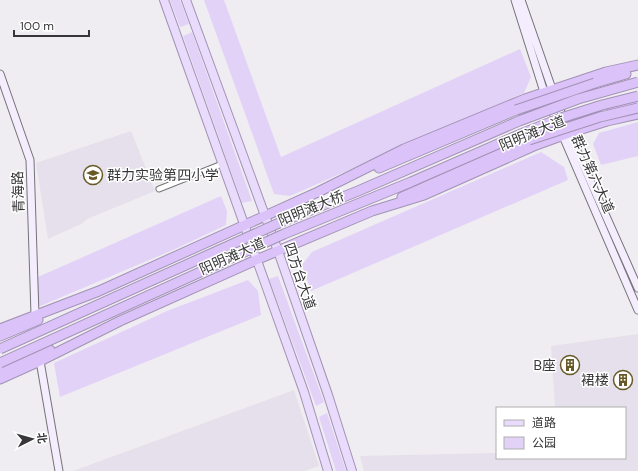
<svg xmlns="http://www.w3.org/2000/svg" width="638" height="471" font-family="'DM Sans','Noto Sans SC',sans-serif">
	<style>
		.built { fill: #e5e0eb }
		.green { fill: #e3d2f8 }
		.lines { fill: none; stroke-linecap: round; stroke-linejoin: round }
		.street-casing { stroke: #757477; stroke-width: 7 }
		.secondary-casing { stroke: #757477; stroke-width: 9 }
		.primary-casing { stroke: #a292b5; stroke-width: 10 }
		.highway-casing { stroke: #a292b5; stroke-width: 11 }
		.street { stroke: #fff; stroke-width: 5 }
		.secondary { stroke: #f4edfd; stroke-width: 7 }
		.primary { stroke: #e9dbfb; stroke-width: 8 }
		.highway { stroke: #dbc3f9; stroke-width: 9 }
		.highway-bridge-casing { stroke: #a292b5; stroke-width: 11; stroke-linecap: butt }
		.highway-bridge { stroke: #dbc3f9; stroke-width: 9 }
		.labels { text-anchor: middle; stroke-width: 3; stroke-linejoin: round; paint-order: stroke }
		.street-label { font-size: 14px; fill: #373638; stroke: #fff }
		.poi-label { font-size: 14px; fill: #373638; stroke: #fff; text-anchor: end }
	</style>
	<rect width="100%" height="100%" fill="#efedf1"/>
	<path class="built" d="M 131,131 L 155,191 L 87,219 L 83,223 L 48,239 L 36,163 Z
		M 638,334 L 638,471 L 364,471 L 360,456 L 497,453 L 497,458 L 625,458 L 625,408 L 555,408 L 551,346 Z
		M 294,390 L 319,466 L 304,471 L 73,471 Z"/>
	<path class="green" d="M 170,0 L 180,0 L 189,24 L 180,27 Z
		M 204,0 L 224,0 L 281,157 L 520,49 L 531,77 L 524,93 L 290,196 L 274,194 Z
		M 192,32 L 252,201 L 242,203 L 183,36 Z
		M 638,122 L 638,156 L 601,165 L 593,144 L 599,133 Z
		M 541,152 L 564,167 L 568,180 L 311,291 L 302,265 L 312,252 Z
		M 221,196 L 227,211 L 226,225 L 173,250 L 38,307 L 38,277 Z
		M 278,276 L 324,402 L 316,406 L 269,279 Z
		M 248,280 L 258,291 L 261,315 L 60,397 L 54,363 L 167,311 Z
		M 327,413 L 346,471 L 336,471 L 319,417 Z"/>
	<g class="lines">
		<g class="street-casing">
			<path id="street" d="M 159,189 L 222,164"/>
		</g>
		<g class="secondary-casing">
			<path id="secondary" d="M 515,0 L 544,92 L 638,310
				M 521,0 L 552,89 L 569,133 L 638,288
				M 0,74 L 30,160 L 35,315
				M 40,361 L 59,471"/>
		</g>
		<g class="primary-casing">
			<path id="primary" d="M 164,0 L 304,392 L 328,471
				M 186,0 L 278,251 L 328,395 L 352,471"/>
		</g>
		<g class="highway-casing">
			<path id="highway" d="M 595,83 L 626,74
				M 612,111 L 638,101
				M 379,168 L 516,110
				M 402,197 L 529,140
				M 0,329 L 99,291 L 318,192 L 404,149 L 525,99 L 606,72 L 638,65
				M 0,336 L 38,320
				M 0,372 L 50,350
				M 0,379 L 40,361 L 120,321 L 256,260 L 372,211 L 424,195 L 536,145 L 569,133 L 607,121 L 638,114"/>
		</g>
		<use href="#street" class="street"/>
		<use href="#secondary" class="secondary"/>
		<use href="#primary" class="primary"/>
		<use href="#highway" class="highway"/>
		<g class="highway-bridge-casing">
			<path id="highway-bridge" d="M 516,110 L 595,83
				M 529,140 L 600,117 L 638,108
				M 0,349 L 279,223 L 358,191 L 519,121 L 578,99 L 638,82
				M 0,363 L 284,234 L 411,182 L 523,133 L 561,118 L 602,105 L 638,96"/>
		</g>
		<use href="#highway-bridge" class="highway-bridge"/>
	</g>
	<defs>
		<g id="school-ring" transform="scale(1)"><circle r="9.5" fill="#fff" stroke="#675a27" stroke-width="1.5"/><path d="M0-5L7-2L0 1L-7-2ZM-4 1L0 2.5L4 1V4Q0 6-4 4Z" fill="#675a27"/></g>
		<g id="building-ring" transform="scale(1)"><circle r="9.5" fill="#fff" stroke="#675a27" stroke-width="1.5"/><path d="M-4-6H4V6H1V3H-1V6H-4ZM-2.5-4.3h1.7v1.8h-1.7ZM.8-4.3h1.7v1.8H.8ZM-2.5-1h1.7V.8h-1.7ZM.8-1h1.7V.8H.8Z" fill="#675a27"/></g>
	</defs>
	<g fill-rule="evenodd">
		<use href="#school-ring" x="93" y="175"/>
		<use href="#building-ring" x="570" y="365"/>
		<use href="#building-ring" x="623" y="380"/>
	</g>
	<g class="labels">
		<g class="street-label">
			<text transform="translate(532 133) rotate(-22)" y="5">阳明滩大道</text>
			<text transform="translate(593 174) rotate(66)" y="5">群力第六大道</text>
			<text transform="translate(18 192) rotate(-92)" y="5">青海路</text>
			<text transform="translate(311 208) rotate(-22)" y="5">阳明滩大桥</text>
			<text transform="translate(232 256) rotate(-24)" y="5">阳明滩大道</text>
			<text transform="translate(300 276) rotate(71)" y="5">四方台大道</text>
		</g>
		<g class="poi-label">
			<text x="107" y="180" text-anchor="start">群力实验第四小学</text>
			<text x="556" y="370">B座</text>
			<text x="609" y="385">裙楼</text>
		</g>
	</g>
	<rect x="496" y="407" width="130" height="52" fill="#ffffff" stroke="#afafaf"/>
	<rect x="504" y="420" width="20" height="6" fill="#e9dbfb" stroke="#afafaf"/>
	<text x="532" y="427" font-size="12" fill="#373638">道路</text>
	<rect x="504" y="437" width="20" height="12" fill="#e3d2f8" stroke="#afafaf"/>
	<text x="532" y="447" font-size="12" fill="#373638">公园</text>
	<g transform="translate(32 439) rotate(84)" stroke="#ffffff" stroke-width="3" paint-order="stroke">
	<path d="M0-3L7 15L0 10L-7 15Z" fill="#373638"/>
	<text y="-6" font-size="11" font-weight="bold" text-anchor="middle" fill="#373638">北</text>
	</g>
	<path d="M14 30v6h75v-6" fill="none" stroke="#373638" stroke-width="2"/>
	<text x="20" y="30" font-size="12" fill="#373638" stroke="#ffffff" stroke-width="3" paint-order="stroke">100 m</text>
</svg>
